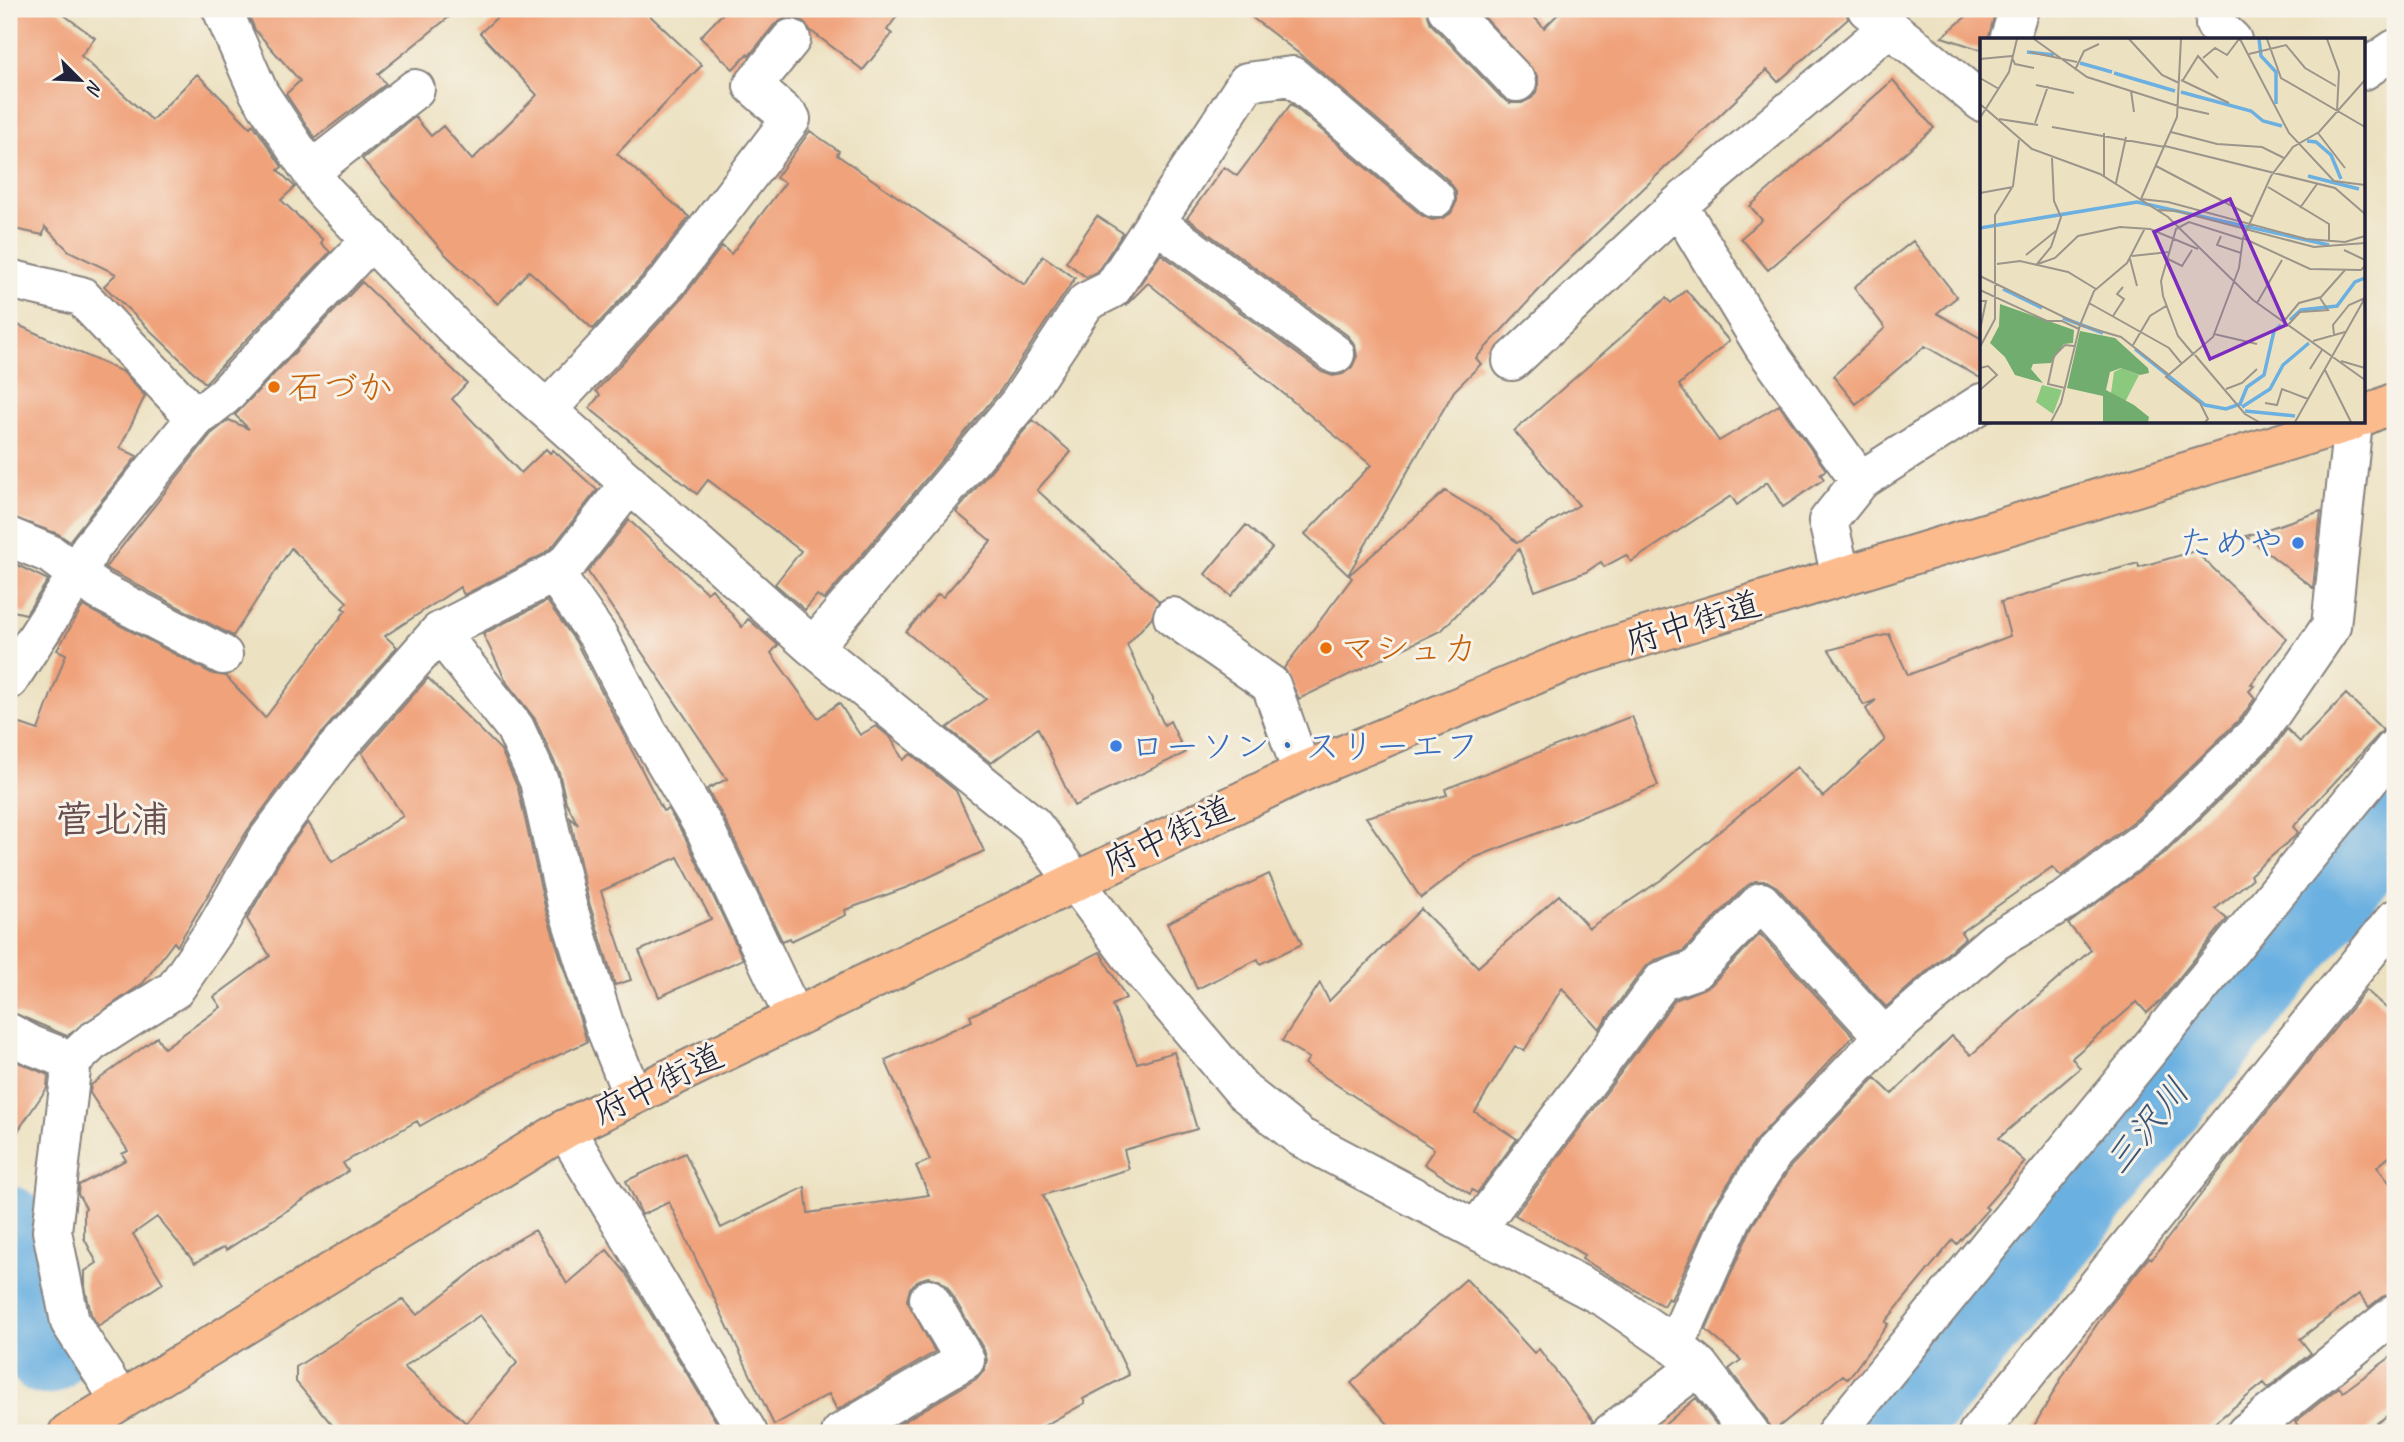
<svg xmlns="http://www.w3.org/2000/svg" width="2404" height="1442" font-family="Caveat,'Klee One',sans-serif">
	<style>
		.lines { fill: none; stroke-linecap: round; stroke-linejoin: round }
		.river { stroke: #6bb0e1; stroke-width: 80 }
		.building { fill: #f0a27a; fill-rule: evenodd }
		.minor-casing { stroke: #87827e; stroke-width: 42 }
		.major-casing { stroke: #87827e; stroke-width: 42 }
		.minor { stroke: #fff; stroke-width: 38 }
		.major { stroke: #fbbb8d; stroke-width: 38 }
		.food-dot { fill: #e8710a; stroke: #f7f3e8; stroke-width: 2.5 }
		.shop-dot { fill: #3f7fe0; stroke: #f7f3e8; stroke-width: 2.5 }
		.labels { text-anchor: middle; stroke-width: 6; stroke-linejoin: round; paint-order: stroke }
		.food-label { font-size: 35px; fill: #c56008; stroke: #f7f3e8; text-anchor: start }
		.shop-label { font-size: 35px; fill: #366cbe; stroke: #f7f3e8; text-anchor: end }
		.street-label { font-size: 35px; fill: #22223b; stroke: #f7f3e8 }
		.water-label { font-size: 37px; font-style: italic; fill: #3c5475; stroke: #f7f3e8 }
		.quarter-label { font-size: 38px; font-weight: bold; fill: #6a4f51; stroke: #f7f3e8 }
		.inset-river { fill: none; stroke: #6bb0e1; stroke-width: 3.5 }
		.inset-road { fill: none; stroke: #9b958b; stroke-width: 2 }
		.view { fill: #7b2cbf; fill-opacity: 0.15; stroke: #7b2cbf; stroke-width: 3.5 }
		.inset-edge { fill: none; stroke: #22223b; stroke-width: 3.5 }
	</style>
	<rect width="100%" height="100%" fill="#f7f3e8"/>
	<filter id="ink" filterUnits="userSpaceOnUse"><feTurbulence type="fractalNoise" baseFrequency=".0143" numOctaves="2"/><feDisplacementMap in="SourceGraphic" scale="14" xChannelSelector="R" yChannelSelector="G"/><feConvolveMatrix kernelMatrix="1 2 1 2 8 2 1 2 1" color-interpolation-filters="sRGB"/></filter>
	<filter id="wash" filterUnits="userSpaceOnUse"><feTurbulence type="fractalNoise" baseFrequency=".00686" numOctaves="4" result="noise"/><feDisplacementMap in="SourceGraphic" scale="28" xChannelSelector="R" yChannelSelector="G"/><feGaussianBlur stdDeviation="1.57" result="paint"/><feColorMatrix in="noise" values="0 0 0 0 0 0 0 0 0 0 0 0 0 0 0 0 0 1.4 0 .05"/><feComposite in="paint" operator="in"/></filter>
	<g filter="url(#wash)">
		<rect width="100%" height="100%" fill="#ece1c1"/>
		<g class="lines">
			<path class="river" d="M 9,1226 C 37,1261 40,1312 46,1355
				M 1896,1433 L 2395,818"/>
		</g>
		<g id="blocks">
			<path class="building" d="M 9,9 L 56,9 L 95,38 L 81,56 L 152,120 L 197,74 L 250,127 L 253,124 L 282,167 L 278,170 L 295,187 L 281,200 L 323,240 L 321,243 L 330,252 L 205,383 L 104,286 L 116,274 L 69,251 L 45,227 L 43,235 L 9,228 Z
				M 246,9 L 459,9 L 378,74 L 386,84 L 315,138 L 286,94 L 300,81 L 255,30 Z
				M 506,9 L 643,9 L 702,65 L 617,154 L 689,217 L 651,267 L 593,329 L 529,271 L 498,304 L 445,254 L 362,159 L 415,117 L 431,136 L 443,126 L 472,160 L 537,95 L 480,33 Z
				M 727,9 L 902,9 L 887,30 L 892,34 L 863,70 L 811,31 L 804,22 L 790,15 L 774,25 L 749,56 L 747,54 L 733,69 L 700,37 Z
				M 1241,9 L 1426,9 L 1431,24 L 1501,97 L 1510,103 L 1522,103 L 1532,98 L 1538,89 L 1538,76 L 1477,9 L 1527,9 L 1544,28 L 1563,9 L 1846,9 L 1848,19 L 1778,82 L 1767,70 L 1552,276 L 1476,358 L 1481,364 L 1454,391 L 1348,575 L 1305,534 L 1371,465 L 1148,283 L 1125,306 L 1161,254 L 1322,372 L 1333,376 L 1343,374 L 1352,367 L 1357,356 L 1355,345 L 1348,336 L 1187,218 L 1224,167 L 1237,176 L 1291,104 L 1421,215 L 1432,220 L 1443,218 L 1451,213 L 1456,203 L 1456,191 L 1449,181 L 1306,59 Z
				M 1975,9 L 1996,9 L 1988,40 L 1982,40 L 1982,50 L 1942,37 Z
				M 1893,80 L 1934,128 L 1768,270 L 1741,238 L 1762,220 L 1750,206 Z
				M 810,131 L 839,151 L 837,155 L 1025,285 L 1043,256 L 1075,278 L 1000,391 L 824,600 L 817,595 L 805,610 L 775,584 L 801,551 L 708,480 L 697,494 L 589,408 L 600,395 L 596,391 L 684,296 L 722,246 L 731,254 L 785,183 L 776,178 Z
				M 1097,216 L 1123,233 L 1097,272 L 1086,277 L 1066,262 Z
				M 1913,241 L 1957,297 L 1937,313 L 1982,339 L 1982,379 L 1925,346 L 1856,404 L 1833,376 L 1885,328 L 1854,287 Z
				M 362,282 L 467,383 L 452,399 L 521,473 L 546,449 L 550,453 L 553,450 L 597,490 L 553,546 L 542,555 L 464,595 L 460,587 L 385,636 L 397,647 L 319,736 L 284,781 L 247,831 L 177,946 L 174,942 L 143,983 L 67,1036 L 9,1011 L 9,720 L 38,730 L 66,654 L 57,650 L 83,606 L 213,674 L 226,676 L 265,718 L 346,610 L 342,608 L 347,602 L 291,548 L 233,636 L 105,568 L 211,434 L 229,420 L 249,429 L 235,415 Z
				M 1686,290 L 1729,341 L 1679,385 L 1719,441 L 1779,405 L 1826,470 L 1820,474 L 1824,479 L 1783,507 L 1767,482 L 1737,505 L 1731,496 L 1631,562 L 1626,555 L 1604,567 L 1601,562 L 1586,572 L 1535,591 L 1519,549 L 1442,630 L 1299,699 L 1284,668 L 1352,578 L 1349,575 L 1445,491 L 1490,518 L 1517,543 L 1579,505 L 1514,431 L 1666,298 L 1671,303 Z
				M 9,321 L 123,372 L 145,396 L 120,448 L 137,456 L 69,541 L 58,534 L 9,516 Z
				M 1033,420 L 1071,452 L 1037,490 L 1159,601 L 1152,617 L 1127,645 L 1164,725 L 1170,721 L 1185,753 L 1074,806 L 1038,728 L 991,763 L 947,728 L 986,699 L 906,632 L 938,594 L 943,597 L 991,541 L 956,512 Z
				M 2321,511 L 2313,588 L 2246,536 Z
				M 629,520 L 707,593 L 712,589 L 742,627 L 748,619 L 778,645 L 771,653 L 818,718 L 839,703 L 860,735 L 876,726 L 891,738 L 903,760 L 911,754 L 956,791 L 984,851 L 908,887 L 845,910 L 846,915 L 791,941 L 790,938 L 782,941 L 725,820 L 707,789 L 727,779 L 588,572 Z
				M 1246,525 L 1272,548 L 1231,596 L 1205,574 Z
				M 2195,551 L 2287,639 L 2251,684 L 2254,686 L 2249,691 L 2255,698 L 2242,717 L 2137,819 L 2061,876 L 2052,867 L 1961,932 L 1965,938 L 1886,1007 L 1777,887 L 1767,881 L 1755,881 L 1745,887 L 1683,951 L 1655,960 L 1645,967 L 1599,1029 L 1562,988 L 1524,1051 L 1515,1046 L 1475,1112 L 1517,1139 L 1477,1193 L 1472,1190 L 1470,1194 L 1424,1164 L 1434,1149 L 1305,1064 L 1309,1058 L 1282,1041 L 1320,983 L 1329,1001 L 1421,909 L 1478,967 L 1559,895 L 1589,928 L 1661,880 L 1797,767 L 1823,797 L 1885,740 L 1866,709 L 1876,700 L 1864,705 L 1829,650 L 1889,634 L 1908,675 L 2010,636 L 2001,602 L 2138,563 L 2139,567 Z
				M 9,561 L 48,580 L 26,614 L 9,610 Z
				M 547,601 L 576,642 L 663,811 L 668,809 L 686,839 L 743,959 L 659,997 L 639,951 L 711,919 L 678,857 L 601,891 L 631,980 L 615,985 L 588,899 L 570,817 L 578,825 L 566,802 L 559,772 L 535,719 L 507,683 L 483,634 Z
				M 428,678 L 501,750 L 518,788 L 546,911 L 587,1042 L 483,1090 L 420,1126 L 417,1121 L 343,1163 L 348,1171 L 226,1250 L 224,1247 L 195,1263 L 157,1217 L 133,1234 L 163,1283 L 98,1326 L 91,1314 L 85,1287 L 85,1271 L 97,1263 L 84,1238 L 84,1210 L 86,1208 L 78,1194 L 79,1185 L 126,1160 L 122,1154 L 128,1151 L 90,1093 L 91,1085 L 157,1037 L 164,1048 L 221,1007 L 214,997 L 270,956 L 247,919 L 284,854 L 308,822 L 332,862 L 403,816 L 362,753 Z
				M 2346,694 L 2383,730 L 2293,827 L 2298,832 L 2295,836 L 2250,875 L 2252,879 L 2215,909 L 2227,919 L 2162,999 L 2147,1013 L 2137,1002 L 2072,1058 L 2080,1068 L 1999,1138 L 2025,1162 L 1985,1207 L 1988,1209 L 1957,1244 L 1953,1240 L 1885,1322 L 1888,1324 L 1848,1379 L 1843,1375 L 1771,1433 L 1767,1420 L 1729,1369 L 1741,1360 L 1706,1330 L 1752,1226 L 1791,1166 L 1875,1078 L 1892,1094 L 1952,1036 L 1971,1055 L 2091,950 L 2068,924 L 2166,852 L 2274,747 L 2287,729 L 2300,742 Z
				M 1632,716 L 1658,786 L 1474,858 L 1421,898 L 1366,817 L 1447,795 L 1445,789 Z
				M 1269,874 L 1302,944 L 1260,964 L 1258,959 L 1197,989 L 1167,923 Z
				M 1760,934 L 1853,1036 L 1756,1140 L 1713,1207 L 1671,1300 L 1668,1298 L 1663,1306 L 1582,1259 L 1584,1255 L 1515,1215 L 1675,1000 L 1710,986 Z
				M 1100,952 L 1126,998 L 1112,1005 L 1137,1063 L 1174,1052 L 1197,1129 L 1124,1150 L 1129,1169 L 1043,1195 L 1129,1375 L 1083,1399 L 1085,1403 L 1031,1433 L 884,1433 L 976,1379 L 984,1370 L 987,1360 L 984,1350 L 948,1288 L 939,1280 L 928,1277 L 919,1280 L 910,1288 L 907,1300 L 935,1352 L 837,1410 L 829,1394 L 774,1425 L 669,1202 L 642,1215 L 626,1181 L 685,1153 L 721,1228 L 805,1187 L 808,1213 L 929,1195 L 916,1166 L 930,1160 L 885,1060 L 972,1021 L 970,1016 Z
				M 2366,990 L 2395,1016 L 2395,1152 L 2377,1167 L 2395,1190 L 2395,1293 L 2382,1297 L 2369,1307 L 2359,1294 L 2300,1339 L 2311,1353 L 2268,1388 L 2264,1383 L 2202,1433 L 2030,1433 L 2068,1367 L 2108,1308 L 2149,1257 L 2152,1259 L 2215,1176 Z
				M 9,1058 L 48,1075 L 47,1088 L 9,1144 Z
				M 535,1230 L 567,1284 L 607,1250 L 626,1273 L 723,1433 L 339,1433 L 296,1382 L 296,1367 L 403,1299 L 417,1315 L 500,1250 ZM 480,1315 L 517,1363 L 466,1423 L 404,1367 Z
				M 1466,1279 L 1534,1353 L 1539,1349 L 1593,1421 L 1590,1433 L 1396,1433 L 1351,1383 Z
				M 2395,1354 L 2395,1410 L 2363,1433 L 2304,1433 L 2295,1422 L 2339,1387 L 2343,1392 Z
				M 1696,1398 L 1723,1433 L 1655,1433 Z"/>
		</g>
	</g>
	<g filter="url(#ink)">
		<use href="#blocks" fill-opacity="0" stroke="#87827e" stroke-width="2"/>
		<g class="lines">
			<g class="minor-casing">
				<path id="minor" d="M 222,9 L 259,93 L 324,191 L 457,330 L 813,647 L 1033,825 L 1138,966 L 1244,1092 L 1300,1137 L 1607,1299 L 1675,1346 L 1699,1366 L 1750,1433
					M 1447,9 L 1517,82
					M 1867,9 L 1982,102
					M 2215,24 L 2232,40
					M 2009,40 L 2019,9
					M 2364,70 L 2395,49
					M 312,170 L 415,89
					M 1155,222 L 1335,354
					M 9,279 L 81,296 L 196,418
					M 1512,361 L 1678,205
					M 547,410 L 668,281 L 791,119 L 753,86 L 791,39
					M 1860,481 L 1764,347 L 1678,205 L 1889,27
					M 9,537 L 50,554 L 100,591 L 223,655
					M 554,573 L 598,636 L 647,731 L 705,829 L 794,1017
					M 1841,577 L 1828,521 L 1860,481 L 1982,403
					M 1173,617 L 1271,685 L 1302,772
					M 439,632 L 515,728 L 539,781 L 567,905 L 605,1027 L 632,1094
					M 813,647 L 1019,403 L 1086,302 L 1112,289 L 1247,82 L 1292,76 L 1435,198
					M 9,680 L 77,575 L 90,549 L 196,418 L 224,396 L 372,239
					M 9,1033 L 31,1045 L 72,1061
					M 565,1129 L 748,1433
					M 1476,1230 L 1662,981 L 1695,970 L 1761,902 L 1884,1037
					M 1675,1346 L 1733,1216 L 1774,1152 L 1884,1037 L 1995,941 L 2067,899 L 2151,836 L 2259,731 L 2331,626 L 2353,422
					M 120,1400 L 70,1322 L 52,1231 L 72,1061 L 92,1042 L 175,989 L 215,930 L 266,842 L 335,750 L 439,632 L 554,573 L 569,561 L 630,483
					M 841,1433 L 965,1360 L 929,1299
					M 1611,1433 L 1699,1366
					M 1836,1433 L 2395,748
					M 1978,1433 L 2395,919
					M 2246,1433 L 2395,1314"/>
			</g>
			<g class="major-casing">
				<path id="major" d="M 2364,416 L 2395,402
					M 68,1433 L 565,1129 L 1302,772 L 1580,656 L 2350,422"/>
			</g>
			<use href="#minor" class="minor"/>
			<use href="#major" class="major"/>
		</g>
	</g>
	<g class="food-dot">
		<circle cx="274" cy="387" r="7"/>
		<circle cx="1326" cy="648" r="7"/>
	</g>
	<g class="shop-dot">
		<circle cx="2298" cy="543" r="7"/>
		<circle cx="1116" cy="746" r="7"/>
	</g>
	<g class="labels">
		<g class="food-label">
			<text x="288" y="399">石づか</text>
			<text x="1340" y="660">マシュカ</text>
		</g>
		<g class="shop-label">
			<text x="2284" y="555">ためや</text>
			<text x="1130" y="758" text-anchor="start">ローソン・スリーエフ</text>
		</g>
		<g class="street-label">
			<text transform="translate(1693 622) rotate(-17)" y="12">府中街道</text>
			<text transform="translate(1168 835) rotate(-25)" y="12">府中街道</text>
			<text transform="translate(658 1083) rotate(-26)" y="12">府中街道</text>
		</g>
		<g class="water-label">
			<text transform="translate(2146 1126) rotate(-51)" y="13">三沢川</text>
		</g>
		<g class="quarter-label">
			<text x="112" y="832">菅北浦</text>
		</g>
	</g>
	<g transform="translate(1980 38)">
		<rect width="385" height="385" fill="#ece1c1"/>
		<path d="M 142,330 L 159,337 L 145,364 L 131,355 L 134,334 ZM 62,347 L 82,352 L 73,376 L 56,364 Z" fill="#8bc97f"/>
		<path d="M 20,266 L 94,292 L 93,305 L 84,306 L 71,325 L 53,326 L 51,331 L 63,345 L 35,337 L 25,319 L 10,305 L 19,288 ZM 100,293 L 135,300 L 168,330 L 169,335 L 160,337 L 141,330 L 130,334 L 126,352 L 154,367 L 169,379 L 168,384 L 123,384 L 123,358 L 87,350 Z" fill="#70ad6e"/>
		<path class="inset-river" d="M 279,1 L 281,18 L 296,34 L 296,66M 47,14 L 74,17M 100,25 L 132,34M 134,35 L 195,53M 201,54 L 271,73 L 283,83 L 302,88M 327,103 L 336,104 L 351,117 L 361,141M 328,138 L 379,151M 0,190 L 157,164 L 349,207M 23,251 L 62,270M 83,280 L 123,295M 310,282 L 321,272 L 357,268 L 375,244 L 385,240M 155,311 L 225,367 L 246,371 L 260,366 L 267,349 L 284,337 L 294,293 L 301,287M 262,369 L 290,351 L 303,327 L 329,305M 265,373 L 315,378"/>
		<path class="inset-road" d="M 54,1 L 107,39 L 198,68M 149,1 L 182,37 L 199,45M 260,1 L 309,95 L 354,143 L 385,147M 287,1 L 301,40 L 385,89M 347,1 L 359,34 L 357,73M 50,14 L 97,24M 269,16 L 306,7 L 325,30 L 356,48M 32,20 L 35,26 L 54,30M 223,20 L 235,10 L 247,17 L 259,1M 0,21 L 32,18M 95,32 L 104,13 L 119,6M 0,40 L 19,51M 201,42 L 249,65M 203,42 L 218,18 L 238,40M 56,47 L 94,55M 151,53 L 154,74M 0,66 L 52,111 L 120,136 L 188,179 L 273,262 L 385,342M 198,69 L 229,76M 0,80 L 29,34 L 37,1M 19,81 L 58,87M 55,85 L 68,48M 72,89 L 185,109M 191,94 L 237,106 L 282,109 L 304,120M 124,95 L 124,138M 338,95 L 365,130M 185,108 L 355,150 L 385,176M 176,128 L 273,179M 136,145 L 146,99M 288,149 L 349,186 L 349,203M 0,155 L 33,149M 161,161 L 188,164 L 326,201 L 365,204 L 385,198M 161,161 L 197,79 L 201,1M 320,170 L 337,146M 178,172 L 197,173 L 334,209 L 385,205M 241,198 L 237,207 L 261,215M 263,200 L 330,231 L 381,232 L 385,228M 364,212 L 385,222M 46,217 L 77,192M 152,218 L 189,214M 150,221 L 157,248M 188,221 L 202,228 L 212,212M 17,226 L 40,223 L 88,234 L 116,251M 57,226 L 71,209 L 81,179 L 74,163 L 72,120M 55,227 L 75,220 L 98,198 L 140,189 L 170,191 L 218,211M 0,238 L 100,287 L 141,299 L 188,336M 0,252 L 67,283 L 82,283 L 99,291M 0,263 L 6,263 L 0,292M 109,265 L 189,310 L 202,326M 277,265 L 302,222M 133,278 L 144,261 L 137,256 L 143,249M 304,283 L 319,265 L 341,259 L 365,232M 308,287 L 320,274 L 348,272 L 340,260M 234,296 L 277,306M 354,297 L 353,287 L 369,267 L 385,260M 333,303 L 365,294M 153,307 L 170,278 L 186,268M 0,309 L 15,281 L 15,177 L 33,148 L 39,102M 214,317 L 198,298 L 183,258 L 181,243 L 196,191 L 209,184 L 262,201M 215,317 L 265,376 L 279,384M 361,323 L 385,330M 0,330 L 8,328 L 17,337 L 0,352M 330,331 L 342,312M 345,332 L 371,384M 85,350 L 68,346 L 74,318 L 85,307 L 94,308M 246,351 L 262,345 L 277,331M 285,365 L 297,367 L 302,351 L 328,361M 71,384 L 81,365 L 100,287 L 114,253 L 147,225 L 165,190M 225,384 L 228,381 L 220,365 L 186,339 L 233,299 L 259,230 L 263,200 L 291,138 L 313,109 L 339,94 L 385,42M 315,384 L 385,260"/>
		<path class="view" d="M 250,161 L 306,287 L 230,321 L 174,194 Z"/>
		<rect width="385" height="385" class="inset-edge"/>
	</g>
	<rect width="2404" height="1442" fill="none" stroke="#f7f3e8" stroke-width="35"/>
	<g transform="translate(80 80) rotate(114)" stroke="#f7f3e8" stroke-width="5" paint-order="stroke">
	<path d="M0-5L12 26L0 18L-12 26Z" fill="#22223b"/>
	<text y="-10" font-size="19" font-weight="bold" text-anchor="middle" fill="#22223b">N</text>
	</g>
</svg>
